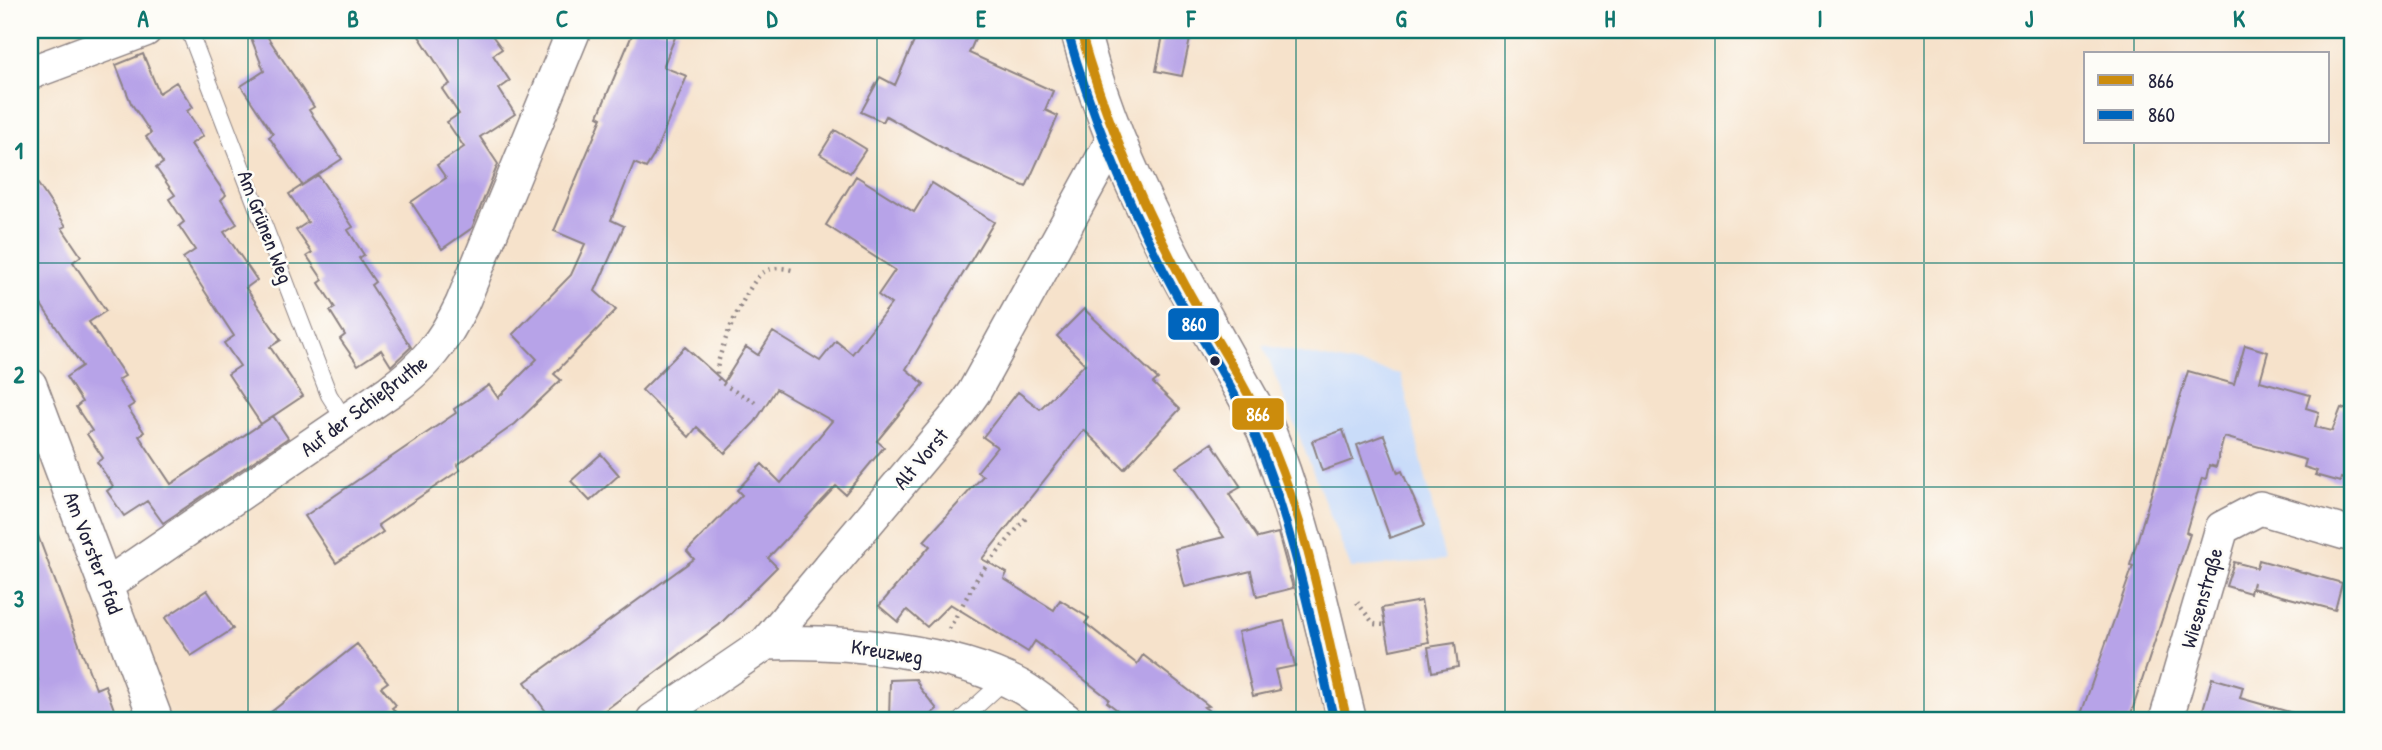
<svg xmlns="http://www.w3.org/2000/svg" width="2382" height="750" font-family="'Patrick Hand',sans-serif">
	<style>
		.built { fill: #c9dcf9 }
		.building { fill: #b7a3e8 }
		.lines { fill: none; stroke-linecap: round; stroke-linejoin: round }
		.service-casing { stroke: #8c8283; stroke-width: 18 }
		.minor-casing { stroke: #8c8283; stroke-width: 36 }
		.tertiary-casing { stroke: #8c8283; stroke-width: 41 }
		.path { stroke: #8c8283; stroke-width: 4.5; stroke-dasharray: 2 5; stroke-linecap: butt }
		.service { stroke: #fff; stroke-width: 16 }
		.minor { stroke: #fff; stroke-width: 33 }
		.tertiary { stroke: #fff; stroke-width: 38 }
		.bus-1-casing { stroke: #fdfcf7; stroke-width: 14 }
		.bus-2-casing { stroke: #fdfcf7; stroke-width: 14 }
		.bus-1 { stroke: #cc8c0c; stroke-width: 9 }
		.bus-2 { stroke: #0065bd; stroke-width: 9 }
		.grid { fill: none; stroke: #0f766e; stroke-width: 2; stroke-opacity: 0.55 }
		.bus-dot { fill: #22223b; stroke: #fdfcf7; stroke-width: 2.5 }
		.labels { text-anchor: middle; stroke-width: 5; stroke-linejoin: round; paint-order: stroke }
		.street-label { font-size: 21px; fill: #22223b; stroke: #fdfcf7 }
		.line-badge { stroke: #fdfcf7; stroke-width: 2.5 }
		.badge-label { font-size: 19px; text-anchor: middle; font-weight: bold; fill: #fff }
		.neatline { fill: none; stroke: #0f766e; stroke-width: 2.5 }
		.grid-label { font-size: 23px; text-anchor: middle; font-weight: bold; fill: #0f766e }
	</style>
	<rect width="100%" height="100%" fill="#fdfcf7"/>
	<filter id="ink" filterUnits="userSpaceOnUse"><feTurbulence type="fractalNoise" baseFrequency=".0143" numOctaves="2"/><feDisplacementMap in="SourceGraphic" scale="14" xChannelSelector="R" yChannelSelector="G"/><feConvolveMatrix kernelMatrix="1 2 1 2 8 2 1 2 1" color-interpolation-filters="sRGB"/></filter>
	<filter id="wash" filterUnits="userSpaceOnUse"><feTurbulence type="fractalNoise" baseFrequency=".00686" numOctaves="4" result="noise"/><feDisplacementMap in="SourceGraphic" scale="28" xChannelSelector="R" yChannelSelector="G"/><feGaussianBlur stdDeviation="1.57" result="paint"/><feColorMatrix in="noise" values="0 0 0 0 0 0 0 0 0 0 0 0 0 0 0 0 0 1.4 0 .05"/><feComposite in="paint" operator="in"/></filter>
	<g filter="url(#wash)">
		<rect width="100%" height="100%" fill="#f6e2cb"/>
		<path class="built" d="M 1263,345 L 1401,374 L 1445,560 L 1351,568 Z"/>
		<g id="blocks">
			<path class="building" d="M 248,30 L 263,30 L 314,107 L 309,110 L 342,159 L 302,185 L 269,137 L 273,134 L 241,86 L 264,71 Z
				M 415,30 L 488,30 L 502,49 L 493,55 L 510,81 L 499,89 L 515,114 L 480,137 L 498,164 L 472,228 L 442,249 L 411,202 L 446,178 L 437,165 L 464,147 L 447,122 L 459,114 L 442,89 L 450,84 Z
				M 634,30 L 678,30 L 663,67 L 687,76 L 654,155 L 646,168 L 634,163 L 611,220 L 624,226 L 595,291 L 616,310 L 554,374 L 561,380 L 515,424 L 457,465 L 460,470 L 378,525 L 383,532 L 336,563 L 305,516 L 456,413 L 454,409 L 489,385 L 498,398 L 537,359 L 513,334 L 571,275 L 585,244 L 554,231 L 602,118 L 598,116 Z
				M 919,30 L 979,30 L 969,53 L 1053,91 L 1045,110 L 1058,116 L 1026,187 L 959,157 L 886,116 L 883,122 L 861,112 L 880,77 L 895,85 Z
				M 1164,30 L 1192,30 L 1182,76 L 1156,71 Z
				M 143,54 L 159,93 L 176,82 L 193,107 L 187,111 L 203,136 L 191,144 L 226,195 L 221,200 L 237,224 L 224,232 L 257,280 L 246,288 L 281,340 L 270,347 L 303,396 L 261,424 L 228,374 L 240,366 L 224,343 L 234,336 L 183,258 L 195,250 L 179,226 L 184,222 L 169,199 L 175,195 L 156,168 L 163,163 L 146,137 L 151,133 L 131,103 L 116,65 Z
				M 835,130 L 866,149 L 850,173 L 820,154 Z
				M 30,172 L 66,226 L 62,228 L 81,256 L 73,262 L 106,311 L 89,322 L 125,376 L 118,380 L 134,404 L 128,408 L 144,432 L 139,436 L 171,484 L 273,416 L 288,438 L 163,523 L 147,501 L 124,516 L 107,491 L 113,486 L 97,462 L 103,458 L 87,434 L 92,431 L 76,407 L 82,402 L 66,377 L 82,366 L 30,288 Z
				M 318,175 L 353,227 L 348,230 L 364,255 L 359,258 L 375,282 L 371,285 L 411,347 L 391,366 L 381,350 L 358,365 L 340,339 L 345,335 L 330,311 L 335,308 L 319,283 L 323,280 L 307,256 L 312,253 L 296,230 L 308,222 L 289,194 Z
				M 856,176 L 914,212 L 932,183 L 994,222 L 906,369 L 924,384 L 877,441 L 884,447 L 845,494 L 836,486 L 768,558 L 777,567 L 719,625 L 592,720 L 552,720 L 525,682 L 694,559 L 687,551 L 742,495 L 737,490 L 762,464 L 781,483 L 832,421 L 776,389 L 755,422 L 725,453 L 697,427 L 689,437 L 642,390 L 685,347 L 724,382 L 746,347 L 758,355 L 773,332 L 820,361 L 836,341 L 852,354 L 891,304 L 878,295 L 895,270 L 826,225 Z
				M 1084,309 L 1158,379 L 1153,383 L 1180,409 L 1124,469 L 1084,430 L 982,559 L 1007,573 L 1004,579 L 1054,610 L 1060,600 L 1089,618 L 1085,623 L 1137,664 L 1143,655 L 1209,706 L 1204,707 L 1221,720 L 1130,720 L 1107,702 L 1109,699 L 1035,641 L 1028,652 L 950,604 L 927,627 L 907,610 L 898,622 L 879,606 L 930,546 L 924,541 L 983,476 L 977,472 L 997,447 L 983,437 L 1018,392 L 1040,409 L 1085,364 L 1057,336 Z
				M 2245,345 L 2268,352 L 2260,381 L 2310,395 L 2306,408 L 2319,412 L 2315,427 L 2332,431 L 2341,408 L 2352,411 L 2352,481 L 2341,478 L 2340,482 L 2315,475 L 2317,471 L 2304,467 L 2306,460 L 2224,437 L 2216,467 L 2209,465 L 2206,479 L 2202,478 L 2186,532 L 2190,534 L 2129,720 L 2079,720 L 2133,566 L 2130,565 L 2188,371 L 2234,384 Z
				M 1343,430 L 1353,460 L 1322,471 L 1312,441 Z
				M 1384,435 L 1398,473 L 1402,471 L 1425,525 L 1390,538 L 1357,445 Z
				M 1212,443 L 1241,487 L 1229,494 L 1258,538 L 1278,533 L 1293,588 L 1257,597 L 1251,571 L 1185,587 L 1175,549 L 1224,537 L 1176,467 Z
				M 601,454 L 619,475 L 590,501 L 571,481 Z
				M 32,520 L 96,689 L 105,685 L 118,720 L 30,720 L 30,683 L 38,680 L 30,658 L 30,521 Z
				M 2259,560 L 2342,583 L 2335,610 L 2252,588 L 2253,582 L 2250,593 L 2226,586 L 2234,562 L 2257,568 Z
				M 207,590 L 233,629 L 191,656 L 165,618 Z
				M 1421,601 L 1429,642 L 1390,650 L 1382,608 Z
				M 1284,621 L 1295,666 L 1275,670 L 1280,690 L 1253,696 L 1238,632 Z
				M 1455,643 L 1458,667 L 1432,672 L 1428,647 Z
				M 357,644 L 388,682 L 381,687 L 396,705 L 392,708 L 402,720 L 261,720 Z
				M 2212,678 L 2243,687 L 2240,698 L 2293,713 L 2292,720 L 2200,720 Z
				M 916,679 L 920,688 L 937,709 L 924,720 L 889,720 L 890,680 Z"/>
		</g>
	</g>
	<g filter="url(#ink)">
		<use href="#blocks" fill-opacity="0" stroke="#8c8283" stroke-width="2"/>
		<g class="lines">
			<g class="service-casing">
				<path id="service" d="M 189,30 L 329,395 L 346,422
					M 961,720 L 1005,680"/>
			</g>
			<g class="minor-casing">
				<path id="minor" d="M 30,73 L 145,30
					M 30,385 L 156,720
					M 105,586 L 390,391 C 424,366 444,342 462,304 L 574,30
					M 766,643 C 842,640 955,650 1023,688 C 1038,697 1052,709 1066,720
					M 653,720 L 766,643 L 959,413 L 974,392 L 1115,136
					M 2166,720 L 2222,528 L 2260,508 L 2352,535"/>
			</g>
			<g class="tertiary-casing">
				<path id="tertiary" d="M 1080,30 C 1113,168 1196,304 1265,428 C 1303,522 1323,622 1347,720"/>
			</g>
			<path class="path" d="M 755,402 C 745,396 725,388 718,378 C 710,364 748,284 761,274 C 771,267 780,267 792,270
				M 1357,602 L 1374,624 L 1385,625
				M 949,629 L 979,575 L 1026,518"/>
			<use href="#service" class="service"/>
			<use href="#minor" class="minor"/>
			<use href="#tertiary" class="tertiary"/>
			<g class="bus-1-casing">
				<path id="bus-1" d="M 1080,30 C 1105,119 1141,203 1185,285 C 1211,333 1243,379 1265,429 C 1307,520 1324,623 1347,720"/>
			</g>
			<g class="bus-2-casing">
				<path id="bus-2" d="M 1068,33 C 1094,124 1130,209 1175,292 C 1201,339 1233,386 1255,435 C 1293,525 1312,625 1334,720"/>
			</g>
			<use href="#bus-1" class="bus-1"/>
			<use href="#bus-2" class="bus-2"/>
		</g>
	</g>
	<path class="grid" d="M 248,30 L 248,720M 458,30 L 458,720M 667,30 L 667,720M 877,30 L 877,720M 1086,30 L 1086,720M 1296,30 L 1296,720M 1505,30 L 1505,720M 1715,30 L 1715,720M 1924,30 L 1924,720M 2134,30 L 2134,54M 2134,142 L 2134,720M 30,263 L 2352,263M 30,487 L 2352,487"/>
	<circle class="bus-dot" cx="1215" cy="361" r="6"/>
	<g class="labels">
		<g class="street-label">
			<text transform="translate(265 227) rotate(69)" y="7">Am Grünen Weg</text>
			<text transform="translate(364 406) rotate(-37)" y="7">Auf der Schießruthe</text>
			<text transform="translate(921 459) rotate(-50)" y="7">Alt Vorst</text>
			<text transform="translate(93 553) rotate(69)" y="7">Am Vorster Pfad</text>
			<text transform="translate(2202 598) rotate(-74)" y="7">Wiesenstraße</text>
			<text transform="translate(887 652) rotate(9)" y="7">Kreuzweg</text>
		</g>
	</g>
	<g class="line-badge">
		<rect x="1167" y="307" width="53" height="34" rx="7" fill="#0065bd"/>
		<rect x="1231" y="397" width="54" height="34" rx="7" fill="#cc8c0c"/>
	</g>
	<g class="badge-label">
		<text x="1194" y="331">860</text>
		<text x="1258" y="421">866</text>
	</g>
	<rect width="2382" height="750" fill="none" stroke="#fdfcf7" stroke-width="77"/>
	<rect x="2084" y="52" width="245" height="91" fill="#fdfcf7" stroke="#a5a5ac" stroke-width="2"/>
	<rect x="2098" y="75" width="35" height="10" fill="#cc8c0c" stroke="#a5a5ac" stroke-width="2"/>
	<text x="2148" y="88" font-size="21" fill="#22223b">866</text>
	<rect x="2098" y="110" width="35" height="10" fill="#0065bd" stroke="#a5a5ac" stroke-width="2"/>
	<text x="2148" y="122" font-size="21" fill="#22223b">860</text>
	<rect x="38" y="38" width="2306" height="674" class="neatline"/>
	<g class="grid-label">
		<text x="143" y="27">A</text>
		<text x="353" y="27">B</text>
		<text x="562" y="27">C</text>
		<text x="772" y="27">D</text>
		<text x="981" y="27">E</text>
		<text x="1191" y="27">F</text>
		<text x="1401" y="27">G</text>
		<text x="1610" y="27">H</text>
		<text x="1820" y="27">I</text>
		<text x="2029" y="27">J</text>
		<text x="2239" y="27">K</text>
		<text x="19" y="159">1</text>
		<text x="19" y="383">2</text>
		<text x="19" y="607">3</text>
	</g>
</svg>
